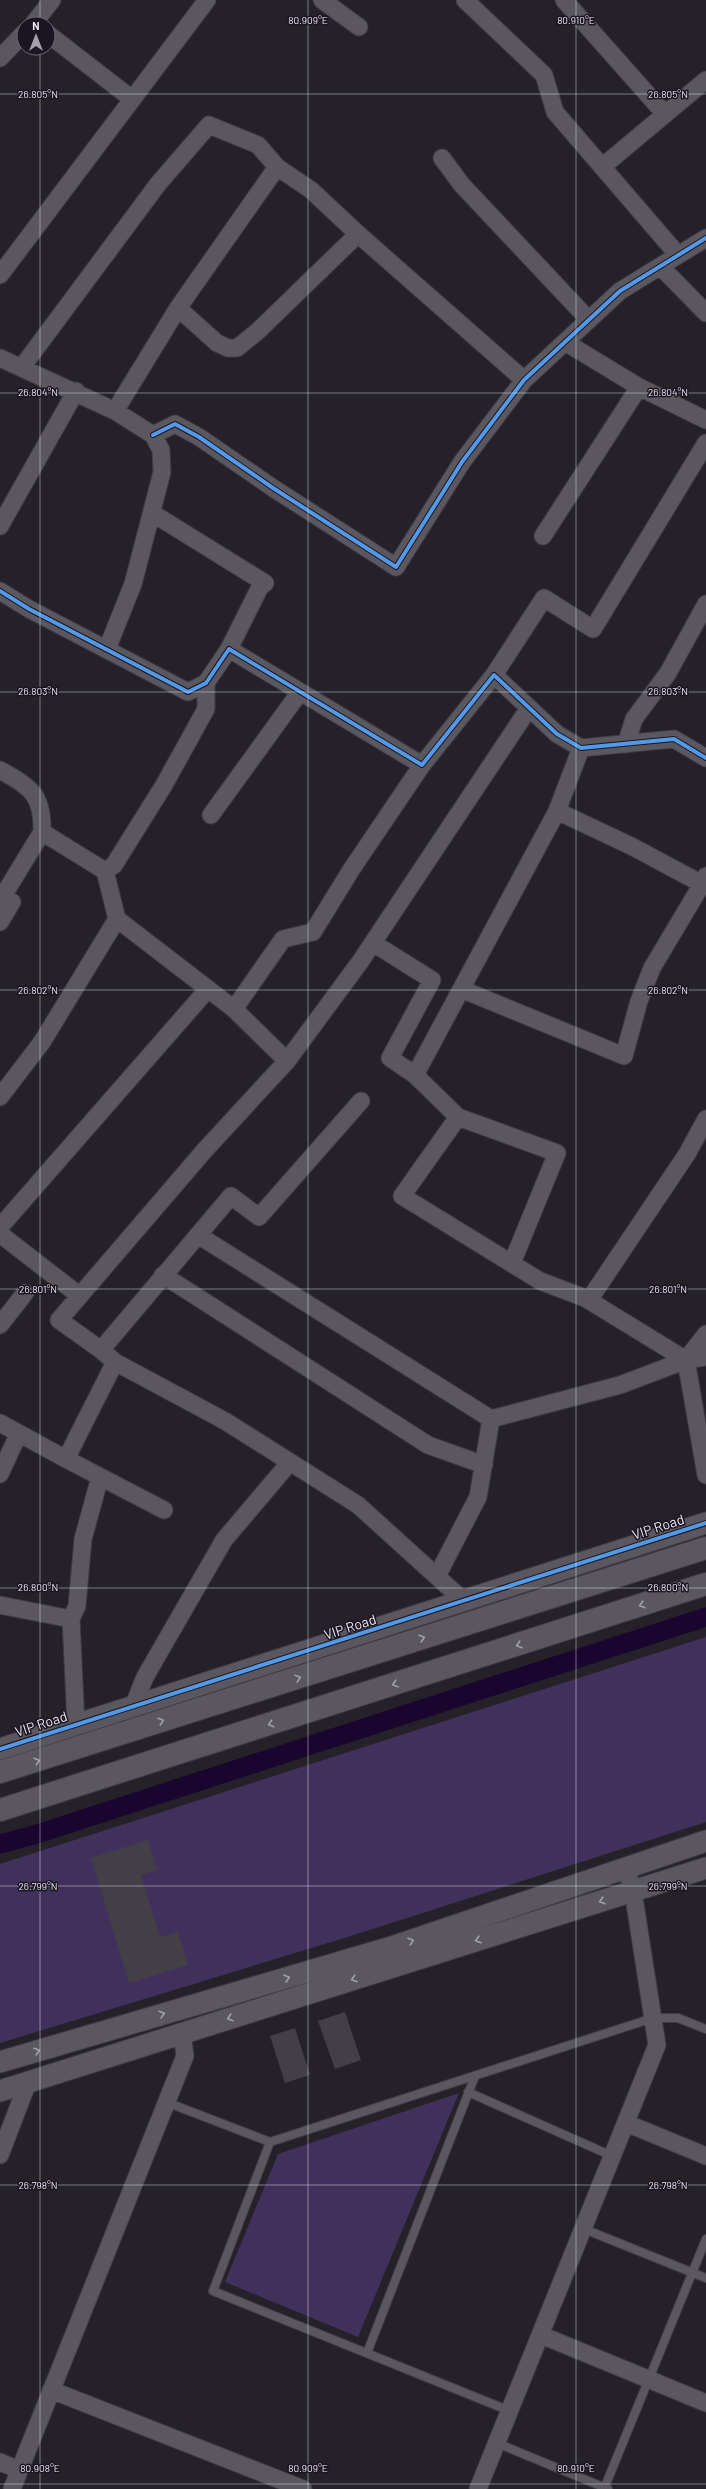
<svg xmlns="http://www.w3.org/2000/svg" width="706" height="2489" font-family="Barlow,sans-serif">
	<style>
		.green { fill: #42305c }
		.lines { fill: none; stroke-linecap: round; stroke-linejoin: round }
		.canal { stroke: #1a052f; stroke-width: 19 }
		.building { fill: #424046 }
		.service-casing { stroke: #3e3c42; stroke-width: 10 }
		.minor-casing { stroke: #3e3c42; stroke-width: 19 }
		.tertiary-casing { stroke: #3e3c42; stroke-width: 23 }
		.secondary-casing { stroke: #3e3c42; stroke-width: 24 }
		.service { stroke: #5a585e; stroke-width: 8 }
		.minor { stroke: #5a585e; stroke-width: 17 }
		.tertiary { stroke: #5a585e; stroke-width: 21 }
		.secondary { stroke: #5a585e; stroke-width: 22 }
		.cycleway-casing { stroke: #1a1522; stroke-width: 6 }
		.cycleway { stroke: #5399e6; stroke-width: 4 }
		.oneway { stroke: #a2a0a8 }
		.ticks { fill: none; stroke: #ebe7f1; stroke-width: 1; stroke-opacity: 0.45 }
		.labels { text-anchor: middle; stroke-width: 3; stroke-linejoin: round; paint-order: stroke }
		.street-label { font-size: 14px; fill: #ebe7f1; stroke: #1a1522 }
		.ticks-label { font-size: 10px; text-anchor: middle; fill: #ebe7f1; stroke: #1a1522; stroke-width: 3; stroke-linejoin: round; paint-order: stroke }
	</style>
	<rect width="100%" height="100%" fill="#242228"/>
	<path class="green" d="M 706,1637 L 706,1822 L 354,1935 L 0,2043 L 0,1864 Z
		M 459,2093 L 358,2337 L 225,2282 L 278,2154 Z"/>
	<g class="lines">
		<path class="canal" d="M 0,1844 L 37,1834 L 706,1617"/>
	</g>
	<path class="building" d="M 148,1840 L 157,1870 L 141,1875 L 160,1937 L 178,1932 L 188,1965 L 129,1983 L 91,1858 Z
		M 345,2012 L 361,2060 L 335,2069 L 318,2021 Z
		M 295,2028 L 310,2075 L 285,2083 L 270,2036 Z"/>
	<g class="lines">
		<g class="service-casing">
			<path id="service" d="M 468,2092 L 612,2156
				M 166,2102 L 270,2142 L 653,2018 L 678,2018 L 706,2029
				M 270,2142 L 213,2291 L 510,2411
				M 584,2229 L 706,2278
				M 367,2353 L 475,2076
				M 497,2443 L 608,2489
				M 604,2489 L 706,2239"/>
		</g>
		<g class="minor-casing">
			<path id="minor" d="M 322,0 L 359,27
				M 465,0 L 544,75 L 555,112 L 678,255
				M 564,0 L 665,114
				M 34,23 L 52,0
				M 48,34 L 132,99
				M 0,58 L 24,33
				M 442,158 L 462,185 L 589,320
				M 602,167 L 706,80
				M 661,267 L 706,313
				M 0,275 L 207,0
				M 178,308 L 217,343 L 228,348 L 237,348 L 258,331 L 358,234
				M 565,342 L 639,387 L 706,420
				M 0,358 L 115,411 L 153,435 L 161,450 L 162,472 L 133,584 L 107,649
				M 22,367 L 158,184 L 209,125 L 258,145 L 277,167 L 311,190 L 358,234 L 524,380
				M 115,411 L 178,308 L 277,167
				M 153,435 L 175,424 L 199,437 L 273,488 L 396,567 L 462,462 L 524,380 L 620,291 L 706,238
				M 152,513 L 265,583 L 260,587 L 229,649
				M 0,526 L 76,391
				M 543,536 L 639,387
				M 0,591 L 29,609 L 188,692 L 206,683 L 229,649 L 422,765 L 494,675 L 557,734 L 581,748 L 674,739 L 706,758
				M 494,675 L 544,598 L 593,629 L 706,443
				M 626,744 L 634,719 L 668,673 L 706,604
				M 581,748 L 557,811 L 633,847 L 702,884 L 706,876
				M 0,770 C 31,787 43,795 42,832
				M 211,815 L 300,692
				M 105,871 L 117,919
				M 0,894 L 12,902 L 0,922
				M 3,896 L 42,832 L 105,871 L 114,865 L 164,785 L 206,709 L 206,683
				M 373,943 L 432,980 L 390,1058 L 415,1075
				M 461,989 L 624,1056 L 639,1001 L 652,968 L 702,884
				M 234,1009 L 287,1061 L 360,962 L 529,708
				M 0,1097 L 42,1042 L 117,919 L 234,1009 L 283,939 L 313,932 L 351,870 L 422,765
				M 458,1117 L 402,1196 L 540,1281 L 585,1298 L 686,1360 L 706,1475
				M 0,1227 L 208,989
				M 0,1234 L 80,1296
				M 198,1235 L 491,1419 L 620,1385 L 686,1360 L 706,1357
				M 512,1263 L 557,1153 L 458,1117 L 415,1075 L 557,811
				M 163,1275 L 428,1445 L 484,1465
				M 589,1300 L 687,1154 L 706,1119
				M 0,1325 L 25,1293
				M 101,1350 L 59,1320 L 204,1151 L 287,1061
				M 686,1360 L 706,1334
				M 115,1362 L 101,1350 L 231,1196 L 259,1217 L 361,1101
				M 0,1423 L 66,1459 L 115,1362 L 225,1421 L 358,1505 L 465,1602
				M 66,1459 L 164,1510
				M 0,1474 L 18,1435
				M 437,1576 L 478,1497 L 491,1419
				M 0,1605 L 71,1619
				M 133,1707 L 145,1677 L 224,1540 L 290,1462
				M 76,1725 L 71,1619 L 77,1606 L 83,1539 L 100,1477
				M 626,2123 L 706,2156
				M 0,2155 L 28,2082
				M 541,2335 L 706,2403
				M 51,2390 L 303,2489
				M 0,2462 L 19,2470
				M 12,2489 L 185,2056 L 182,2033
				M 478,2489 L 657,2045 L 633,1891 L 626,1868"/>
		</g>
		<g class="tertiary-casing">
			<path id="tertiary" d="M 0,1749 L 706,1523
				M 0,2062 L 395,1946 L 706,1841
				M 0,2091 L 706,1868"/>
		</g>
		<g class="secondary-casing">
			<path id="secondary" d="M 0,1772 L 706,1548
				M 0,1810 L 706,1584"/>
		</g>
		<use href="#service" class="service"/>
		<use href="#minor" class="minor"/>
		<use href="#tertiary" class="tertiary"/>
		<use href="#secondary" class="secondary"/>
		<g class="cycleway-casing">
			<path id="cycleway" d="M 153,435 L 175,424 L 199,437 L 273,488 L 396,567 L 462,462 L 524,380 L 620,291 L 706,238
				M 0,591 L 29,609 L 188,692 L 206,683 L 229,649 L 422,765 L 494,675 L 557,734 L 581,748 L 674,739 L 706,758
				M 0,1749 L 706,1523"/>
		</g>
		<use href="#cycleway" class="cycleway"/>
	</g>
	<defs><path id="oneway-chevron" d="M-2-3.5L2.5 0L-2 3.5" fill="none" stroke-width="1.6" stroke-linecap="round" stroke-linejoin="round"/></defs>
	<g class="oneway">
		<use href="#oneway-chevron" transform="translate(642 1605) rotate(162)"/>
		<use href="#oneway-chevron" transform="translate(422 1638) rotate(-18)"/>
		<use href="#oneway-chevron" transform="translate(519 1645) rotate(162)"/>
		<use href="#oneway-chevron" transform="translate(298 1678) rotate(-18)"/>
		<use href="#oneway-chevron" transform="translate(395 1684) rotate(162)"/>
		<use href="#oneway-chevron" transform="translate(161 1721) rotate(-18)"/>
		<use href="#oneway-chevron" transform="translate(271 1724) rotate(162)"/>
		<use href="#oneway-chevron" transform="translate(37 1761) rotate(-18)"/>
		<use href="#oneway-chevron" transform="translate(602 1901) rotate(162)"/>
		<use href="#oneway-chevron" transform="translate(478 1940) rotate(162)"/>
		<use href="#oneway-chevron" transform="translate(411 1941) rotate(-19)"/>
		<use href="#oneway-chevron" transform="translate(287 1978) rotate(-16)"/>
		<use href="#oneway-chevron" transform="translate(354 1979) rotate(162)"/>
		<use href="#oneway-chevron" transform="translate(162 2014) rotate(-16)"/>
		<use href="#oneway-chevron" transform="translate(230 2018) rotate(162)"/>
		<use href="#oneway-chevron" transform="translate(37 2051) rotate(-17)"/>
	</g>
	<path class="ticks" d="M 40,0 L 40,24M 308,0 L 308,2489M 576,0 L 576,2489M 40,48 L 40,2489M 0,94 L 706,94M 0,393 L 706,393M 0,692 L 706,692M 0,990 L 706,990M 0,1289 L 706,1289M 0,1588 L 706,1588M 0,1886 L 706,1886M 0,2185 L 706,2185M 0,2484 L 706,2484"/>
	<g class="labels">
		<g class="street-label">
			<text transform="translate(658 1527) rotate(-18)" y="5">VIP Road</text>
			<text transform="translate(350 1627) rotate(-18)" y="5">VIP Road</text>
			<text transform="translate(41 1724) rotate(-18)" y="5">VIP Road</text>
		</g>
	</g>
	<g class="ticks-label">
		<text x="308" y="24">80.909°E</text>
		<text x="576" y="24">80.910°E</text>
		<text x="38" y="98">26.805°N</text>
		<text x="668" y="98">26.805°N</text>
		<text x="38" y="396">26.804°N</text>
		<text x="668" y="396">26.804°N</text>
		<text x="38" y="695">26.803°N</text>
		<text x="668" y="695">26.803°N</text>
		<text x="38" y="994">26.802°N</text>
		<text x="668" y="994">26.802°N</text>
		<text x="38" y="1293">26.801°N</text>
		<text x="668" y="1293">26.801°N</text>
		<text x="38" y="1591">26.800°N</text>
		<text x="668" y="1591">26.800°N</text>
		<text x="38" y="1890">26.799°N</text>
		<text x="668" y="1890">26.799°N</text>
		<text x="38" y="2189">26.798°N</text>
		<text x="668" y="2189">26.798°N</text>
		<text x="40" y="2472">80.908°E</text>
		<text x="308" y="2472">80.909°E</text>
		<text x="576" y="2472">80.910°E</text>
	</g>
	<g transform="translate(36 36)"><circle r="19" fill="#1a1522" stroke="#6e6975"/>
	<path d="M0-3L7 15L0 10L-7 15Z" fill="#a5a2ab"/>
	<text y="-6" font-size="11" font-weight="bold" text-anchor="middle" fill="#ebe7f1">N</text>
	</g>
</svg>
